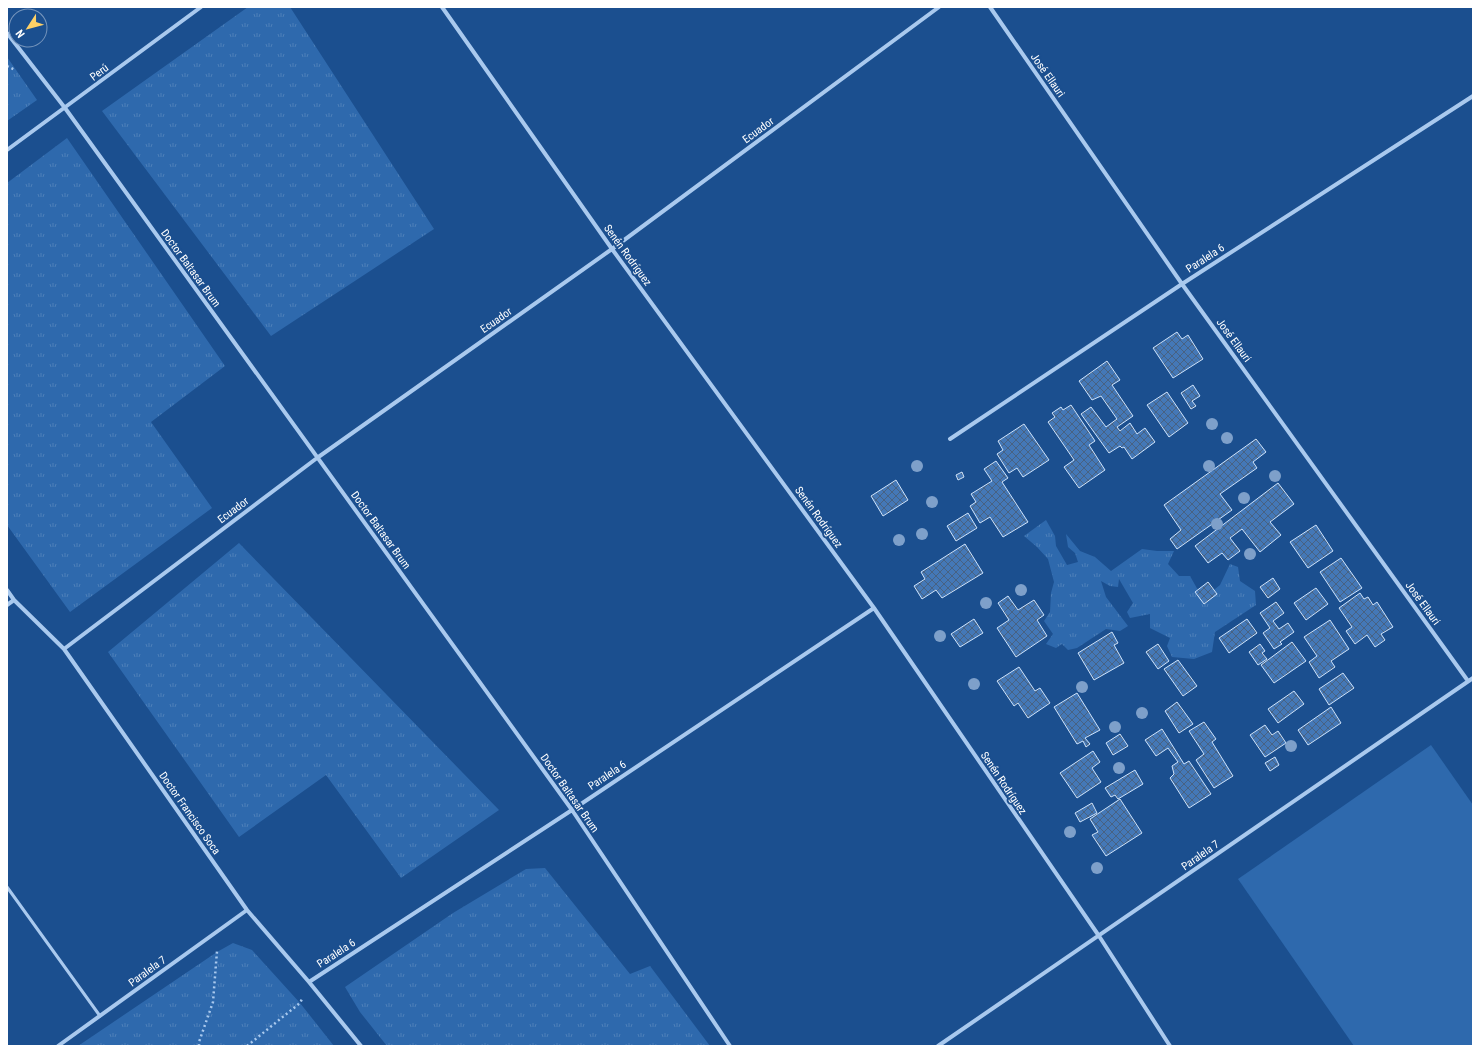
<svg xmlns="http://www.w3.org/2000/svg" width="1480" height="1053" font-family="'Roboto Condensed',sans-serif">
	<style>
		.grass { fill: url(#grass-tufts) }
		.pitch { fill: #2e69ad }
		.building { fill: url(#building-cross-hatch); stroke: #cfe3fa }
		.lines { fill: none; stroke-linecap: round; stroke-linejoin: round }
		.path { stroke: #a9c9ee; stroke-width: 2.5; stroke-dasharray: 2 3; stroke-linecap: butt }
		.lane { stroke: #a9c9ee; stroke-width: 3 }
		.street { stroke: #a9c9ee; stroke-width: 4 }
		.tree { fill: #7ea0ca }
		.labels { text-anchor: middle; stroke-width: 4; stroke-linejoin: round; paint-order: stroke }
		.street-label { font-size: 11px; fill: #fff; stroke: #1b4f8f }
	</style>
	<defs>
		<pattern id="grass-tufts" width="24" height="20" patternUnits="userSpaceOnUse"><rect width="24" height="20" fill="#2e69ad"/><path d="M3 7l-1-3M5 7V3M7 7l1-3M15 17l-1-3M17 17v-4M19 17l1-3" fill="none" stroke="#4d80b9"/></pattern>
		<pattern id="building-cross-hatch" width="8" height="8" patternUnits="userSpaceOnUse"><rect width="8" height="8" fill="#4478b7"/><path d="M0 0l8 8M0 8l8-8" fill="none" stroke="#486282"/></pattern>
	</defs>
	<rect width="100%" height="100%" fill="#1b4f8f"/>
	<path class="grass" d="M 248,7 L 290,7 L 434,229 L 271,336 L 102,111 Z
		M 7,57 L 37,100 L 7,121 Z
		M 67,138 L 225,366 L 151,422 L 212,508 L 70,612 L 7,525 L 7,183 Z
		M 1046,520 L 1055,536 L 1056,546 L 1067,565 L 1078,562 L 1075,553 L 1068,547 L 1066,534 L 1080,551 L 1095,557 L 1111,571 L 1142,549 L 1157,551 L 1174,551 L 1168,564 L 1179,576 L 1190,576 L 1203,599 L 1220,585 L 1230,564 L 1238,567 L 1240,581 L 1255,591 L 1256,605 L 1215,632 L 1212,652 L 1194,659 L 1172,657 L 1167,646 L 1170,638 L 1150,628 L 1150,614 L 1130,618 L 1127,612 L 1133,603 L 1119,579 L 1118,587 L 1110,586 L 1101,581 L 1106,597 L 1128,626 L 1120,631 L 1106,629 L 1077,648 L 1068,650 L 1062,644 L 1056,648 L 1046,644 L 1053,634 L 1044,621 L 1050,612 L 1051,593 L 1054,582 L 1048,559 L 1037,547 L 1024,536 Z
		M 239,543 L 499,810 L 401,878 L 326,775 L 239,837 L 108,652 Z
		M 545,868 L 630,974 L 650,966 L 710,1046 L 387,1046 L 360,1012 L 345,987 L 453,913 L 526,869 Z
		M 233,943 L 252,950 L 300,1003 L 334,1046 L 78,1046 L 217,952 Z"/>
	<path class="pitch" d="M 1431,745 L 1473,805 L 1473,1046 L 1354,1046 L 1238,879 Z"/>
	<path class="building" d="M 1177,332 L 1182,339 L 1188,335 L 1203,359 L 1173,378 L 1153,348 Z
		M 1107,361 L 1120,380 L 1112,385 L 1133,416 L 1117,427 L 1120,431 L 1130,423 L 1137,434 L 1145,428 L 1155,442 L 1132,459 L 1124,447 L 1122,448 L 1120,446 L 1109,453 L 1081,414 L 1091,407 L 1106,427 L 1117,419 L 1101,396 L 1092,400 L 1079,381 Z
		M 1193,385 L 1200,396 L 1192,401 L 1196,406 L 1191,409 L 1181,393 Z
		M 1167,392 L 1188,423 L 1169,437 L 1147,405 Z
		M 1071,405 L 1095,441 L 1089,445 L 1105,470 L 1079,488 L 1064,467 L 1074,460 L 1048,422 L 1055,417 L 1052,413 L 1061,407 L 1063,410 Z
		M 1024,424 L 1049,460 L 1023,477 L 1017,468 L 1009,473 L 997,454 L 1003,450 L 998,441 Z
		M 1256,439 L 1266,452 L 1253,462 L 1257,468 L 1220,494 L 1232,510 L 1177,549 L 1170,539 L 1181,530 L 1164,505 Z
		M 996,461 L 1008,478 L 1002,482 L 1028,522 L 1003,537 L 990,517 L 980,523 L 970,506 L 976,502 L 971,494 L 992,481 L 984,469 Z
		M 962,472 L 964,477 L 958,480 L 956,475 Z
		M 896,480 L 908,500 L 883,516 L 871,496 Z
		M 1278,483 L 1294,504 L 1270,522 L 1281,535 L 1260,552 L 1242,529 L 1230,538 L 1240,551 L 1228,560 L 1222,553 L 1208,563 L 1195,546 Z
		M 968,513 L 977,528 L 956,541 L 947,526 Z
		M 1316,525 L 1333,551 L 1308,568 L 1290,542 Z
		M 965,544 L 983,573 L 942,598 L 936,590 L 922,599 L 914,586 L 925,579 L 921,572 Z
		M 1341,558 L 1362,588 L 1340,602 L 1320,572 Z
		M 1273,578 L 1280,589 L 1268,598 L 1260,587 Z
		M 1208,582 L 1217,594 L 1204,604 L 1195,592 Z
		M 1316,588 L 1328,604 L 1306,620 L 1294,603 Z
		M 1360,593 L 1364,599 L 1368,597 L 1373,605 L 1377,602 L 1393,627 L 1381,634 L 1385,640 L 1375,647 L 1367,635 L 1355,644 L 1346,631 L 1352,627 L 1339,608 Z
		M 1008,596 L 1018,610 L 1034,600 L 1044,615 L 1037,620 L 1047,636 L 1016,657 L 997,628 L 1009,620 L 998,603 Z
		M 1276,602 L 1284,613 L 1273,621 L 1279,629 L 1288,623 L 1294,632 L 1280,642 L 1282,644 L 1274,649 L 1263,633 L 1270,628 L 1260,613 Z
		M 974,619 L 983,633 L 960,647 L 951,634 Z
		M 1247,619 L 1257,633 L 1229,653 L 1219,638 Z
		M 1330,620 L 1349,649 L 1331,661 L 1335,667 L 1319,678 L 1309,662 L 1317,656 L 1304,637 Z
		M 1112,632 L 1118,643 L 1114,645 L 1124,663 L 1094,680 L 1078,653 Z
		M 1292,642 L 1306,661 L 1274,683 L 1261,665 Z
		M 1158,644 L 1169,661 L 1158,669 L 1146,652 Z
		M 1260,644 L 1265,651 L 1262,653 L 1267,659 L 1258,665 L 1249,652 Z
		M 1178,660 L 1197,686 L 1183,696 L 1164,669 Z
		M 1019,667 L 1035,691 L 1040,688 L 1050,703 L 1028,718 L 1018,703 L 1014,706 L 997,681 Z
		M 1343,673 L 1354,688 L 1329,705 L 1319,689 Z
		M 1294,691 L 1304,704 L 1278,723 L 1268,709 Z
		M 1077,693 L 1100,730 L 1085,738 L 1090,744 L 1086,747 L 1083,741 L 1077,744 L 1054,707 Z
		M 1177,702 L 1193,724 L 1179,733 L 1165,711 Z
		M 1331,707 L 1341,723 L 1308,745 L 1298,730 Z
		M 1204,722 L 1216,739 L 1212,742 L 1233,776 L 1214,788 L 1196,760 L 1204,754 L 1189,731 Z
		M 1265,725 L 1272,735 L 1278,731 L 1286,743 L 1265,757 L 1250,735 Z
		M 1162,729 L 1184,764 L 1189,761 L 1211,794 L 1189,808 L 1170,778 L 1174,774 L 1172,766 L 1178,762 L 1168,748 L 1156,756 L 1145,740 Z
		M 1120,734 L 1128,746 L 1113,755 L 1106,743 Z
		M 1093,751 L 1100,762 L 1092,768 L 1101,782 L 1077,798 L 1060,773 Z
		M 1275,757 L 1279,765 L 1270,771 L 1265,763 Z
		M 1135,770 L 1143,784 L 1118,799 L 1115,795 L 1111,797 L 1105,788 Z
		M 1120,799 L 1142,833 L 1106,856 L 1092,835 L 1098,832 L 1090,819 Z
		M 1092,803 L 1097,813 L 1080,822 L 1075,813 Z"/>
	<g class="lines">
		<path class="path" d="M 7,66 L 15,70
			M 199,1046 L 199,1042 L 213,1002 L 217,951
			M 247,1046 L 300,1003 L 302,999"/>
		<path class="lane" d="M 7,887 L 100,1016"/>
		<path class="street" d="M 442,7 L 612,249 L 874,608 L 1099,936 L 1170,1046
			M 990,7 L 1182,284 L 1468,681
			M 7,33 L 65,108 L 572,810 L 730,1046
			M 7,150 L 201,7
			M 950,439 L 1182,284 L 1473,96
			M 7,590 L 14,600 L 64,649 L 247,910 L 309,982 L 361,1046
			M 7,605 L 14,600
			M 64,649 L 317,458 L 612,249 L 939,7
			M 309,982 L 572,810 L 874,608
			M 58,1046 L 247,910
			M 938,1046 L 1473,678"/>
	</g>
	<g class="tree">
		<circle cx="1212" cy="424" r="6"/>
		<circle cx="1227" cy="438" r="6"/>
		<circle cx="917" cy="466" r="6"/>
		<circle cx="1209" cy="466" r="6"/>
		<circle cx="1275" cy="476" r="6"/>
		<circle cx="1244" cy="498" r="6"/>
		<circle cx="932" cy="502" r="6"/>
		<circle cx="1217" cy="524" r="6"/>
		<circle cx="922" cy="534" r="6"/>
		<circle cx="899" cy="540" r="6"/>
		<circle cx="1250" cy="554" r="6"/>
		<circle cx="1021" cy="590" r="6"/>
		<circle cx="986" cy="603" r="6"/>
		<circle cx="940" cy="636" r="6"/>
		<circle cx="974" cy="684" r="6"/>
		<circle cx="1082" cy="687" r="6"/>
		<circle cx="1142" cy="713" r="6"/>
		<circle cx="1115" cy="727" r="6"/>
		<circle cx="1291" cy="746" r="6"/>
		<circle cx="1119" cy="768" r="6"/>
		<circle cx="1070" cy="832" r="6"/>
		<circle cx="1097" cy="868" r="6"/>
	</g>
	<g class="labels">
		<g class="street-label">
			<text transform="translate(99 72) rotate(-37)" y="4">Perú</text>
			<text transform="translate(1048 75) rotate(55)" y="4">José Ellauri</text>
			<text transform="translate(758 130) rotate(-36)" y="4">Ecuador</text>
			<text transform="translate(628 255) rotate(54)" y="4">Senén Rodríguez</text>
			<text transform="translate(1205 258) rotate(-33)" y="4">Paralela 6</text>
			<text transform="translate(191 268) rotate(54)" y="4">Doctor Baltasar Brum</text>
			<text transform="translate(496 320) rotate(-35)" y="4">Ecuador</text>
			<text transform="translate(1234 340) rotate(54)" y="4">José Ellauri</text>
			<text transform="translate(233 510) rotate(-37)" y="4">Ecuador</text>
			<text transform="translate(819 517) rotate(54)" y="4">Senén Rodríguez</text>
			<text transform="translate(381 530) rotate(54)" y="4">Doctor Baltasar Brum</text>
			<text transform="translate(1423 603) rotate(54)" y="4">José Ellauri</text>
			<text transform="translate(607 775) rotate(-34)" y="4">Paralela 6</text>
			<text transform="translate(1004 783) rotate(56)" y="4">Senén Rodríguez</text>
			<text transform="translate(570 793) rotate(55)" y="4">Doctor Baltasar Brum</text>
			<text transform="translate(190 813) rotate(55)" y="4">Doctor Francisco Soca</text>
			<text transform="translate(1200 855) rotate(-35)" y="4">Paralela 7</text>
			<text transform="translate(336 953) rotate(-33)" y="4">Paralela 6</text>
			<text transform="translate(147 971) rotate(-36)" y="4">Paralela 7</text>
		</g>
	</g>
	<rect width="1480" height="1053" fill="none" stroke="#ffffff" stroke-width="16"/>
	<g transform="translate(28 28) rotate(234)"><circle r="19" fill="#1b4f8f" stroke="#7695bc"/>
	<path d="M0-3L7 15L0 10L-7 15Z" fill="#ffd166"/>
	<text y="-6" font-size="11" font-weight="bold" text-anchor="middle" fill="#ffffff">N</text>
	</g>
</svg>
